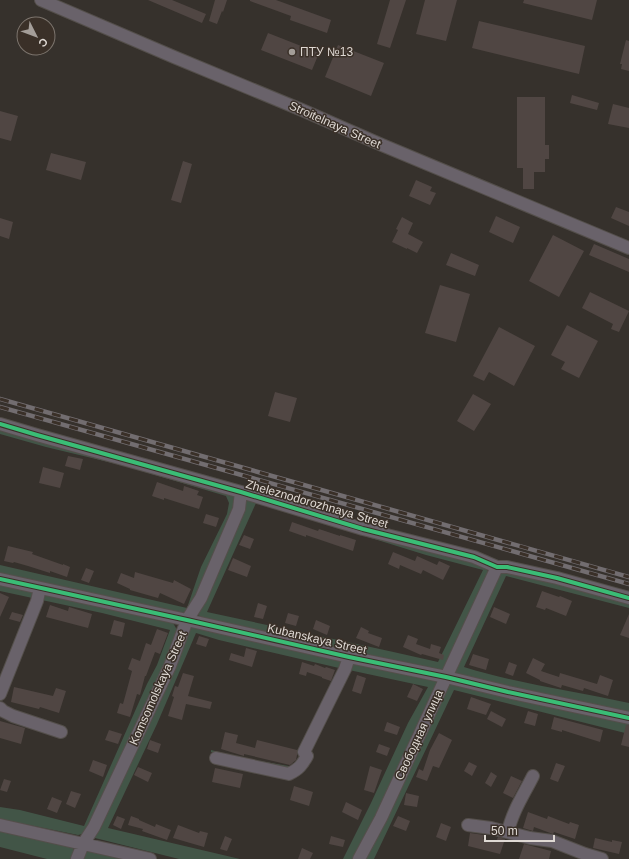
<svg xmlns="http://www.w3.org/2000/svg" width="629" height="859" font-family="Helvetica,sans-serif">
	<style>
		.green { fill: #425547; fill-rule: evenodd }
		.building { fill: #504643 }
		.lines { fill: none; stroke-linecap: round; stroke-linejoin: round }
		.minor-casing { stroke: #544f4b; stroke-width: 14 }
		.minor { stroke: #69626a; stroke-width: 12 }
		.rail-casing { stroke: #726d70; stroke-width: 4.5 }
		.rail { stroke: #3a3028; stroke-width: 3; stroke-dasharray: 9; stroke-linecap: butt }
		.cycleway-casing { stroke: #3a3028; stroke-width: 6 }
		.cycleway { stroke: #3abd76; stroke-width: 4 }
		.poi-dot { fill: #a49e99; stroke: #3a3028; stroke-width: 1.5 }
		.labels { text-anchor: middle; stroke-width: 3; stroke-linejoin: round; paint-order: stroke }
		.poi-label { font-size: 12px; fill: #dfd9d4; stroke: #3a3028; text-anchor: start }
		.street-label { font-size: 12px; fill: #dfd9d4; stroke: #3a3028 }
	</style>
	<rect width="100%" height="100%" fill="#36312c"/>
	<path class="green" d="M 0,427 L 234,494 L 235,501 L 232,514 L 189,614 L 180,615 L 0,574 L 0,565 L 187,608 L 201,567 L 227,514 L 229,503 L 226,496 L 125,466 L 46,447 L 0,434 Z
		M 245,498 L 484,565 L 488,572 L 444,674 L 201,618 L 198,614 L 199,606 ZM 256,503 L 287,512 L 426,555 L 483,570 L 438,662 C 362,644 284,629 207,612 Z
		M 509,569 L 629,601 L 629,608 L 506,576 L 464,667 C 518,684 574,691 629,703 L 629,714 L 450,674 L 499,571 Z
		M 0,583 L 172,621 L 177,630 L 174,647 L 87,833 L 78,835 L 0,819 L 0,807 L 20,810 L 84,826 L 147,684 L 157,665 L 170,630 L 102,613 L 0,591 Z
		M 194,624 L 305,649 L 345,660 L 324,711 L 298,764 L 294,768 L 286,770 L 211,752 L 211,750 L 243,758 L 294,767 L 339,668 L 219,640 L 196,633 L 157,724 L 108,828 L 240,859 L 179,859 L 95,838 L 95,834 L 108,804 L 178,657 L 179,649 L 189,625 Z
		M 355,662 L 438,681 L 374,821 L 354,859 L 343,859 L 371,803 L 408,723 L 428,687 L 349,670 L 351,665 Z
		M 447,683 L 629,722 L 629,734 L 454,690 L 374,859 L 364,859 Z
		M 0,831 L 72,847 L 75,852 L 73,859 L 47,859 L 0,847 Z
		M 83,849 L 129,859 L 80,859 Z"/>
	<path class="building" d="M 148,0 L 172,0 L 206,14 L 202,23 Z
		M 215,0 L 227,0 L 223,12 L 222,11 L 217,24 L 209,21 Z
		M 250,0 L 276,0 L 331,20 L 327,33 L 290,20 L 291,16 L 250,1 Z
		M 390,0 L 406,0 L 390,48 L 377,44 Z
		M 425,0 L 457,0 L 446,41 L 416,34 Z
		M 524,0 L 597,0 L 592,20 L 523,3 Z
		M 479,21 L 585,46 L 579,74 L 472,48 Z
		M 268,33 L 319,53 L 312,70 L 261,50 Z
		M 626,40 L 629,41 L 629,71 L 621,69 L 622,64 L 620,64 Z
		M 338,45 L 384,63 L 371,96 L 325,77 Z
		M 572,95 L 599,103 L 597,110 L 570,103 Z
		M 517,97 L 545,97 L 545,145 L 549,145 L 549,159 L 545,159 L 545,172 L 534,172 L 534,189 L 523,189 L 523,168 L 517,168 Z
		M 613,104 L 629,108 L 629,128 L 608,124 Z
		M 0,111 L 18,116 L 11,141 L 0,138 Z
		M 51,153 L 86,162 L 81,180 L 46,170 Z
		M 183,161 L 192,164 L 181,203 L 171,200 Z
		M 416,180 L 432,187 L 430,191 L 436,193 L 430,205 L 409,196 Z
		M 616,207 L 629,212 L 629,226 L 611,218 Z
		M 496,216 L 520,227 L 513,243 L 489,232 Z
		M 402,217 L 413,223 L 408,234 L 423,242 L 417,253 L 407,248 L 407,249 L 392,242 L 398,230 L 396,229 Z
		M 0,218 L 13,222 L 9,239 L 0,236 Z
		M 553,235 L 584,251 L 559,297 L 529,281 Z
		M 594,244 L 629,259 L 629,272 L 589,255 Z
		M 451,253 L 479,265 L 475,276 L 446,265 Z
		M 440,285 L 470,294 L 456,342 L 425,333 Z
		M 590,292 L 629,311 L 619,332 L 611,329 L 613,324 L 582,308 Z
		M 567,325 L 598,341 L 579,378 L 561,369 L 565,362 L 551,355 Z
		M 499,327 L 535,346 L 514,386 L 489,372 L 484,381 L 473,376 Z
		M 275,392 L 297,398 L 290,422 L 268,416 Z
		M 473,394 L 491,404 L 474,431 L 457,421 Z
		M 68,456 L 83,459 L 80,470 L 65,466 Z
		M 43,467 L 64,473 L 60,488 L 39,483 Z
		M 157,482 L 183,491 L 184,486 L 199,491 L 197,495 L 203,497 L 199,509 L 164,498 L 164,500 L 152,496 Z
		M 206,514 L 219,518 L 216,527 L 203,523 Z
		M 292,522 L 318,531 L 319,529 L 340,536 L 340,535 L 356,540 L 353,551 L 306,535 L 306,537 L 289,531 Z
		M 244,535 L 254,539 L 250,549 L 239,545 Z
		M 8,546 L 33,552 L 32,554 L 63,565 L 63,564 L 70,567 L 67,577 L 50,571 L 50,573 L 28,566 L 14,562 L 13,563 L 4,561 Z
		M 393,552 L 415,561 L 417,556 L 437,565 L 439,561 L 450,566 L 443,580 L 423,570 L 421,574 L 400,565 L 399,569 L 388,564 Z
		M 233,558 L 251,566 L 247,577 L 228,570 Z
		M 86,568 L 94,571 L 89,583 L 81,580 Z
		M 135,572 L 173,583 L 174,580 L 191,589 L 184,604 L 160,593 L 158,598 L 130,590 L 130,589 L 117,583 L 121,573 L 134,578 Z
		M 542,591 L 559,597 L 560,596 L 572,601 L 566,616 L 546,608 L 545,610 L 536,607 Z
		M 0,593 L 9,597 L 0,617 Z
		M 258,603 L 267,606 L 263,619 L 254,617 Z
		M 50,605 L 68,611 L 69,607 L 92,614 L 88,628 L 46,617 Z
		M 494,607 L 510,614 L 506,624 L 490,617 Z
		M 12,612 L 23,615 L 20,622 L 9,619 Z
		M 288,613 L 299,616 L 296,626 L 285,623 Z
		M 629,614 L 629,638 L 620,635 Z
		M 114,620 L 125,623 L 122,637 L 110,634 Z
		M 316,620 L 330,626 L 327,635 L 313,629 Z
		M 361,627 L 369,631 L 368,633 L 382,638 L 379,647 L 356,638 Z
		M 157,629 L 168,633 L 160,654 L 155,652 L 146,676 L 145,676 L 140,695 L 137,694 L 130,717 L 117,713 L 120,703 L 123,704 L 132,671 L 128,669 L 132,658 L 140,661 L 146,643 L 151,645 Z
		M 408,635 L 418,639 L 416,644 L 430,649 L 431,644 L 441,647 L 439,653 L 444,655 L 443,660 L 422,654 L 421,655 L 403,647 Z
		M 199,636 L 209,639 L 206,647 L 196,644 Z
		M 246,648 L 257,651 L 252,667 L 229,660 L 231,653 L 244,657 Z
		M 473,654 L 489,659 L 486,670 L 469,665 Z
		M 533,658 L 545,664 L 541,671 L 559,677 L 560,673 L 597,684 L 600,675 L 613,680 L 608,696 L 584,688 L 583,691 L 562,685 L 561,688 L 540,681 L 540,680 L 526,673 Z
		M 302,662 L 314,666 L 315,664 L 325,668 L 326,667 L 335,670 L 331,681 L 322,678 L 322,677 L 307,672 L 306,676 L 299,674 Z
		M 509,662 L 517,665 L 513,676 L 505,673 Z
		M 183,673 L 194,676 L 188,696 L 212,702 L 210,709 L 186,704 L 182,720 L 168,716 L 174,697 L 172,696 L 175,686 L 178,687 Z
		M 357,675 L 366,678 L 361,694 L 352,691 Z
		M 413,684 L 423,689 L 417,701 L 407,697 Z
		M 14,687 L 53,696 L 56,688 L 66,691 L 59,713 L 40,707 L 39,709 L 11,702 Z
		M 471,697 L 491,704 L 486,715 L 467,709 Z
		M 491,711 L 506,719 L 502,727 L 487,719 Z
		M 528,711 L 538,714 L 535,726 L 524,723 Z
		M 554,717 L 603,730 L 600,742 L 562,730 L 562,732 L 551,729 Z
		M 0,721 L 25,728 L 21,744 L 0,738 Z
		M 387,722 L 400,727 L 397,735 L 384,731 Z
		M 626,725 L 629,725 L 629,747 L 621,745 Z
		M 109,730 L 122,734 L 118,744 L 105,740 Z
		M 225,732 L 238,735 L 236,743 L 255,748 L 257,740 L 297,750 L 297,755 L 296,760 L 290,765 L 244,754 L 244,756 L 221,749 Z
		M 439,733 L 452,740 L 439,768 L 433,766 L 427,781 L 416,777 L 419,769 L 423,771 L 430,750 Z
		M 150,740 L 161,744 L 158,753 L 147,749 Z
		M 379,744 L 390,748 L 387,756 L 376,752 Z
		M 93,760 L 107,765 L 103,777 L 89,771 Z
		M 469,762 L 477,766 L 472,776 L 464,771 Z
		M 556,763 L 565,766 L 558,782 L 550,779 Z
		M 370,766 L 382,770 L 374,793 L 364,790 Z
		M 138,767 L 152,773 L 148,782 L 134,775 Z
		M 215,768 L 243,774 L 240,788 L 212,782 Z
		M 491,772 L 497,776 L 491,787 L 485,783 Z
		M 511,776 L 522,781 L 513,798 L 503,793 Z
		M 4,779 L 11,781 L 7,792 L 0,790 Z
		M 294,786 L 313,792 L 309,806 L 290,800 Z
		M 71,791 L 81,794 L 75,808 L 66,804 Z
		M 406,793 L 419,796 L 417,807 L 404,805 Z
		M 52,797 L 62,801 L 57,813 L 47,809 Z
		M 346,802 L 362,810 L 358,820 L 342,812 Z
		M 528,812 L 547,819 L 548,816 L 569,824 L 570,822 L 579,825 L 575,839 L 554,832 L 553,834 L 534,827 L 533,831 L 523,828 Z
		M 117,816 L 125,819 L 121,829 L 113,825 Z
		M 131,816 L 139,819 L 139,820 L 155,827 L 156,824 L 171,830 L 167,840 L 142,831 L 143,829 L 128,825 Z
		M 398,816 L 410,821 L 406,831 L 393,826 Z
		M 441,823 L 451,827 L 446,841 L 436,837 Z
		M 178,825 L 199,833 L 200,831 L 208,833 L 204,847 L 173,838 Z
		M 470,833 L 484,835 L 483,839 L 496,842 L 498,837 L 505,839 L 500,854 L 468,846 Z
		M 225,836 L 232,839 L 227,851 L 220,849 Z
		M 331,836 L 345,840 L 343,847 L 329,844 Z
		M 595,838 L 612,842 L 612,840 L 622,842 L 619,854 L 593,848 Z
		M 524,844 L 551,851 L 549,859 L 519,859 Z
		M 302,848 L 313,853 L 310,859 L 298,859 Z"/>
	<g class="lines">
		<g class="minor-casing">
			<path id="minor" d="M 41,0 L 174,57 L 302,110 L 382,145 L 629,248
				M 0,424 L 37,435 L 241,492 L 363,529 L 474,557 L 497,567 L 507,567 L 557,578 L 629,598
				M 0,579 L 187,620 L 349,657 L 446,677 L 508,692 L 629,718
				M 0,694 L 37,601 L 40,588
				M 0,708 L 3,711 L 13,716 L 61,732
				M 216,758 L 289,774 C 299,769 302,765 307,756 L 304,752 L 345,669 L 349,657
				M 0,825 L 150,859
				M 468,825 L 491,828 L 530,838 L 552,841 L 585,854 L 602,859
				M 508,832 C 512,812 524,794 533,776
				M 77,859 L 83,844 L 94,827 L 170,666 L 187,620 L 201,598 L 239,509 L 241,492
				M 359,859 L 381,818 L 497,567"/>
		</g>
		<use href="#minor" class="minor"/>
		<g class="rail-casing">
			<path id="rail" d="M 0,399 L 629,577
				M 0,407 L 629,584"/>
		</g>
		<use href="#rail" class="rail"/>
		<g class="cycleway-casing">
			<path id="cycleway" d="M 0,424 L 37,435 L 241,492 L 363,529 L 474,557 L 497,567 L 507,567 L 557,578 L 629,598
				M 0,579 L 187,620 L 349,657 L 446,677 L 508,692 L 629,718"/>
		</g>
		<use href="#cycleway" class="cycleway"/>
	</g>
	<circle class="poi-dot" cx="292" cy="52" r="4"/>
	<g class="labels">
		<g class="poi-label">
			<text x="300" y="56">ПТУ №13</text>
		</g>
		<g class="street-label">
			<text transform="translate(335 125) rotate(24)" y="4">Stroitelnaya Street</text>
			<text transform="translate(317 504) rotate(16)" y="4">Zheleznodorozhnaya Street</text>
			<text transform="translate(317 639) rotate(13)" y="4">Kubanskaya Street</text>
			<text transform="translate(158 688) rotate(-66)" y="4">Komsomolskaya Street</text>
			<text transform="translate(419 735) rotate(-65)" y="4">Свободная улица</text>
		</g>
	</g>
	<g transform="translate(36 36) rotate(132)"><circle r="19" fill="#3a3028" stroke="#7c746d"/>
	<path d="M0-3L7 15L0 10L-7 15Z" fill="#a49e99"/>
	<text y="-6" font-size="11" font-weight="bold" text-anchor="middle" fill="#dfd9d4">С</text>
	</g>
	<path d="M485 835v6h69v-6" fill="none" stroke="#dfd9d4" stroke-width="2"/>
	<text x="491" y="835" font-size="12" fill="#dfd9d4" stroke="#3a3028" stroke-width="3" paint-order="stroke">50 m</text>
</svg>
